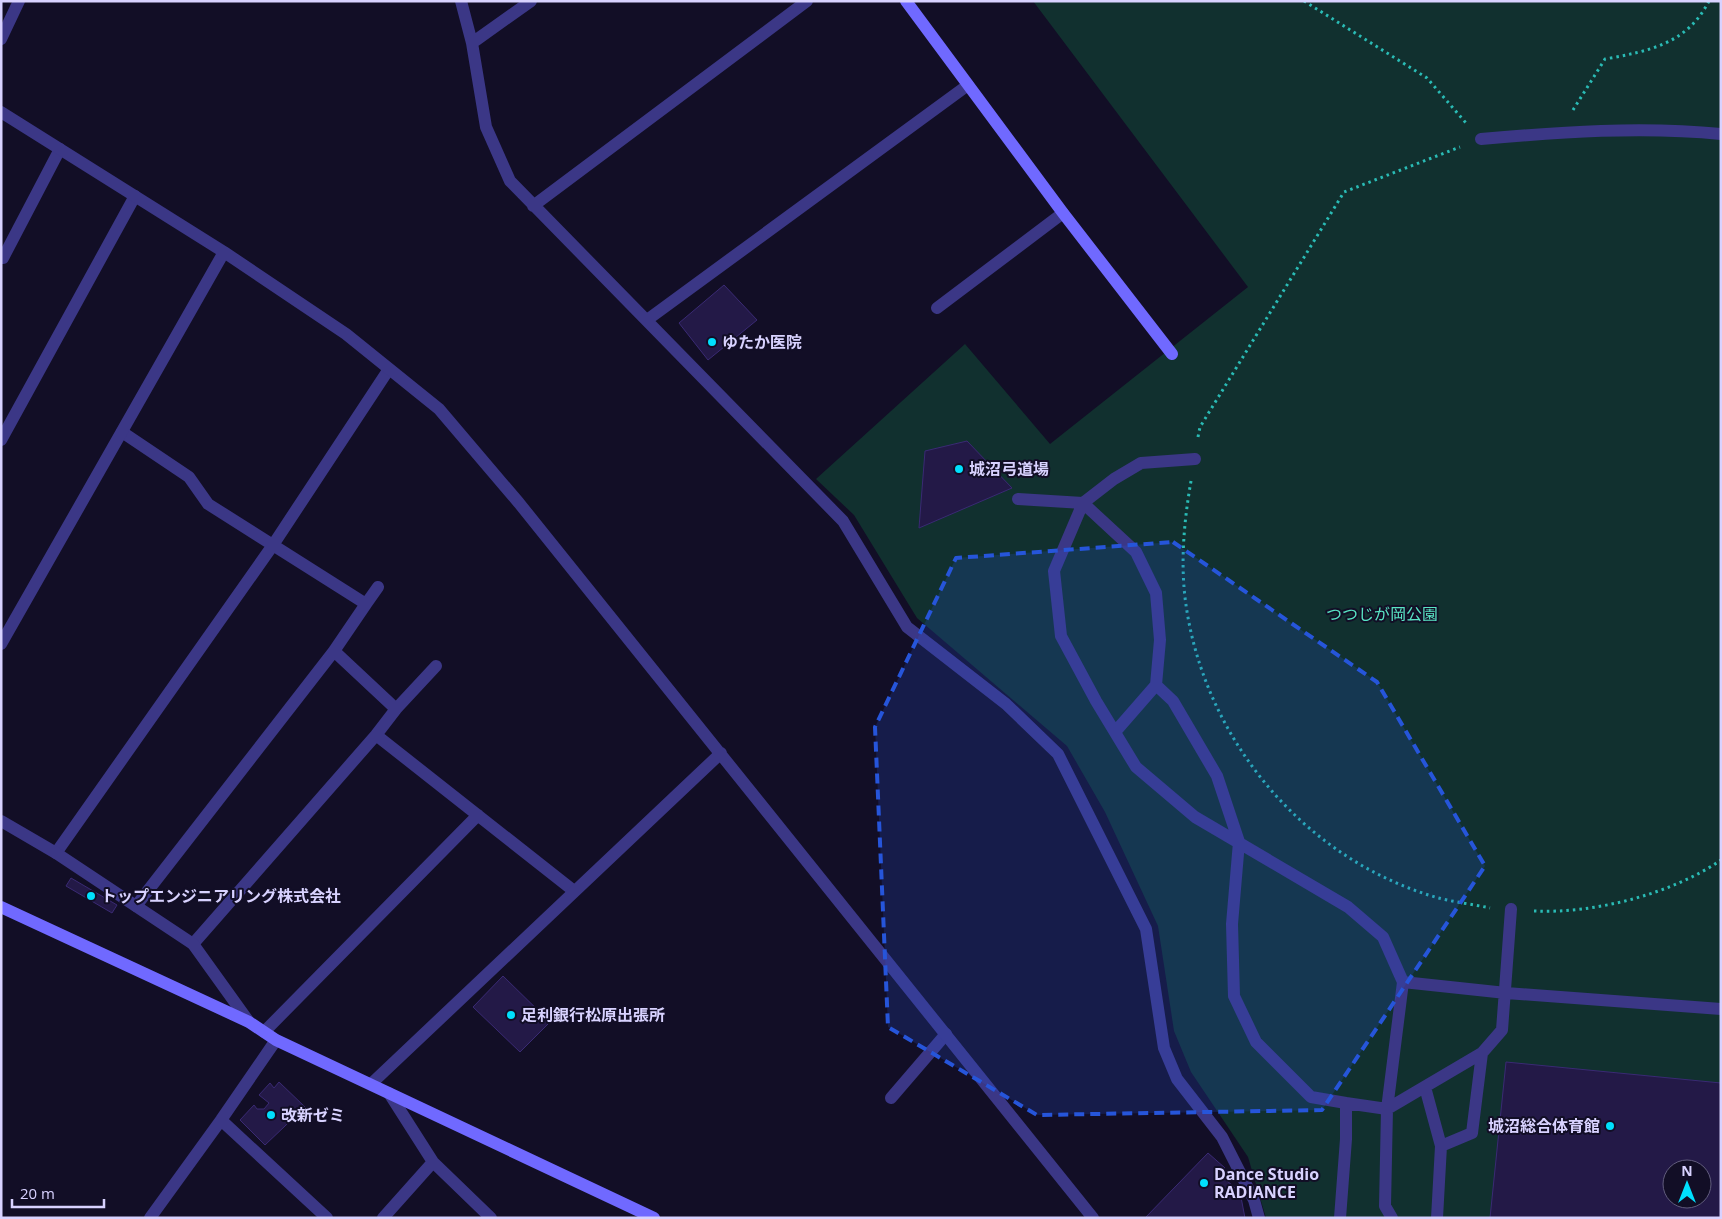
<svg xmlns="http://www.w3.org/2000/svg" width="1722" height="1219" font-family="'Open Sans','Noto Sans JP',sans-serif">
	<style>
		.green { fill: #11302f; fill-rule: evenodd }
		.building { fill: #231947; stroke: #3a2a74; fill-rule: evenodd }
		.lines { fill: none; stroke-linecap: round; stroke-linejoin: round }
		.path { stroke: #2abbb5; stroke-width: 3; stroke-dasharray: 2.5 4; stroke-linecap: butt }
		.lane { stroke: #3b3786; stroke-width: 12 }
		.street { stroke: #3b3786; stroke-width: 12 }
		.secondary { stroke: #7069ff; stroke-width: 12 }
		.marked { fill: #2655da; fill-opacity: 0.2; stroke: #2655da; stroke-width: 4; stroke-dasharray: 10 6; stroke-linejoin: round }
		.poi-dot { fill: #00dffd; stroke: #120e26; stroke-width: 2 }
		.labels { text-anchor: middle; stroke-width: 4; stroke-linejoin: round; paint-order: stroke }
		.poi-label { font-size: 16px; font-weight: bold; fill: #d8d2ff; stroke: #120e26; text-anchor: start }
		.park-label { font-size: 16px; fill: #59e4c4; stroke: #120e26 }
	</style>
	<rect width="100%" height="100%" fill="#120e26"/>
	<path class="green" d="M 1033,1 L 1721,1 L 1721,1218 L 1266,1218 L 1248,1157 L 1191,1072 L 1174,1031 L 1158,926 L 1105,812 L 1067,746 L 917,618 L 854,515 L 816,479 L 965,344 L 1050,444 L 1248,287 ZM 1672,1169 L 1702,1169 L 1702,1199 L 1672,1199 Z"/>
	<path class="building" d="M 724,285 L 757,320 L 708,360 L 679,323 Z
		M 967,441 L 1012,488 L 919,528 L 925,451 Z
		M 71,878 L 117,905 L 112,913 L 66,886 Z
		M 503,976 L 550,1022 L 520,1052 L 473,1007 Z
		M 1506,1062 L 1721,1083 L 1721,1218 L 1490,1218 ZM 1672,1169 L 1702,1169 L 1702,1199 L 1672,1199 Z
		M 279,1082 L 305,1107 L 265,1145 L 240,1120 L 254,1105 L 257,1109 L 264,1109 L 269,1103 L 259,1095 L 270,1083 L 274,1088 Z
		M 1208,1153 L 1225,1168 L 1219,1174 L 1240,1192 L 1245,1218 L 1145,1218 Z"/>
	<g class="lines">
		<path class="path" d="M 1304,1 L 1427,78 L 1466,123
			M 1573,110 L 1605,59 C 1649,51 1687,44 1709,1
			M 1198,437 L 1200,427 L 1344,192 L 1460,147
			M 1191,481 C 1184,521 1180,564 1186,605 C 1205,739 1303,858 1435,897 C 1452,902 1472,904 1490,908
			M 1534,911 C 1593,914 1672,894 1721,860"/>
		<path class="lane" d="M 1,258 L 3,258 L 60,149
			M 122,432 L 189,477 L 208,504 L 366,604 L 334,651 L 396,709 L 376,735 L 574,891
			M 1,440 L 135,196
			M 366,604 L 378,587
			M 396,709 L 436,666
			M 56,853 L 273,545 L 389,369
			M 136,906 L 334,651
			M 193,944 L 376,735
			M 264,1032 L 478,815
			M 389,1093 L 433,1162 L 491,1218
			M 891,1098 L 946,1034
			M 221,1120 L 327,1218
			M 150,1218 L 221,1120 L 276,1040
			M 383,1218 L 433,1162"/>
		<path class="street" d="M 461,1 L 472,43 L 486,127 L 510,181 L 843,521 L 907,627 L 1006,704 L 1058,754 L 1146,929 L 1164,1048 L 1177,1079 L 1222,1137 L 1254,1200 L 1259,1218
			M 1,39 L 19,1
			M 472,43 L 531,1
			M 1,112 L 224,252 L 346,334 L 439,409 L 519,503 L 1093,1218
			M 1481,139 C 1560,132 1642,126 1721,134
			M 533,206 L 807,1
			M 937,308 L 1063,213
			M 647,320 L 968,85
			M 1195,459 L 1141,463 L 1114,479 L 1083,503 L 1054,571 L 1061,636 L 1096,701 L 1136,767 L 1195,817 L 1348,907 L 1383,937 L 1403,982 L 1387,1109 L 1385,1206 L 1392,1218
			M 1018,499 L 1083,503 L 1136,552 L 1156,593 L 1160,640 L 1156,685 L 1173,701 L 1217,776 L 1239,842 L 1232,924 L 1234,996 L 1256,1042 L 1311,1097 L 1346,1103 L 1346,1139 L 1340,1218
			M 1,644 L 224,252
			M 1115,732 L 1156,685
			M 1,821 L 56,853 L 193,944 L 249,1022
			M 1403,982 L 1506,993 L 1721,1009
			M 371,1084 L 721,753
			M 1425,1087 L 1441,1146
			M 1346,1103 L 1387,1109 L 1482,1053
			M 1437,1218 L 1441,1146 L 1472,1133 L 1482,1053 L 1502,1030 L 1511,909"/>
		<path class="secondary" d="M 906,1 L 1063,213 L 1172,354
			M 1,907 L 249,1022 L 276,1040 L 654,1218"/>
	</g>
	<path class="marked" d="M 1173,542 L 1377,682 L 1485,866 L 1322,1110 L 1037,1115 L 888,1027 L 875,727 L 956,558 Z"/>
	<g class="poi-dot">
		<circle cx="712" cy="342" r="5"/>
		<circle cx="959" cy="469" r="5"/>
		<circle cx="91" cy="896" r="5"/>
		<circle cx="511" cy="1015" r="5"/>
		<circle cx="271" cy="1115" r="5"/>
		<circle cx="1610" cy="1126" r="5"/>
		<circle cx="1204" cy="1183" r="5"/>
	</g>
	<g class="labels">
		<g class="poi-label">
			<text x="722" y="348">ゆたか医院</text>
			<text x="969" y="475">城沼弓道場</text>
			<text x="101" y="902">トップエンジニアリング株式会社</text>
			<text x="521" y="1021">足利銀行松原出張所</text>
			<text x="281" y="1121">改新ゼミ</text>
			<text x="1600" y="1132" text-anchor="end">城沼総合体育館</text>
			<text x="1214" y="1180">Dance Studio<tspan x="1214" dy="18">RADIANCE</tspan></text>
		</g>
		<g class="park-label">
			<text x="1382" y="620">つつじが岡公園</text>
		</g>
	</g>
	<rect width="1722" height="1219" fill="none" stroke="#d8d2ff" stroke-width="5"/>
	<g transform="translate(1687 1184)"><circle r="24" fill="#120e26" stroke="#615c7d"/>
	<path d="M0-4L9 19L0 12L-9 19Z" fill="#00dffd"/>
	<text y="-8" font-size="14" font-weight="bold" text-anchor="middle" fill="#d8d2ff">N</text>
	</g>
	<path d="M12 1199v8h92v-8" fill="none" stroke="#d8d2ff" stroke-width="2.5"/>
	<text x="20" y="1199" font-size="15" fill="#d8d2ff" stroke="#120e26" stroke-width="4" paint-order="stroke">20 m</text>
</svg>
